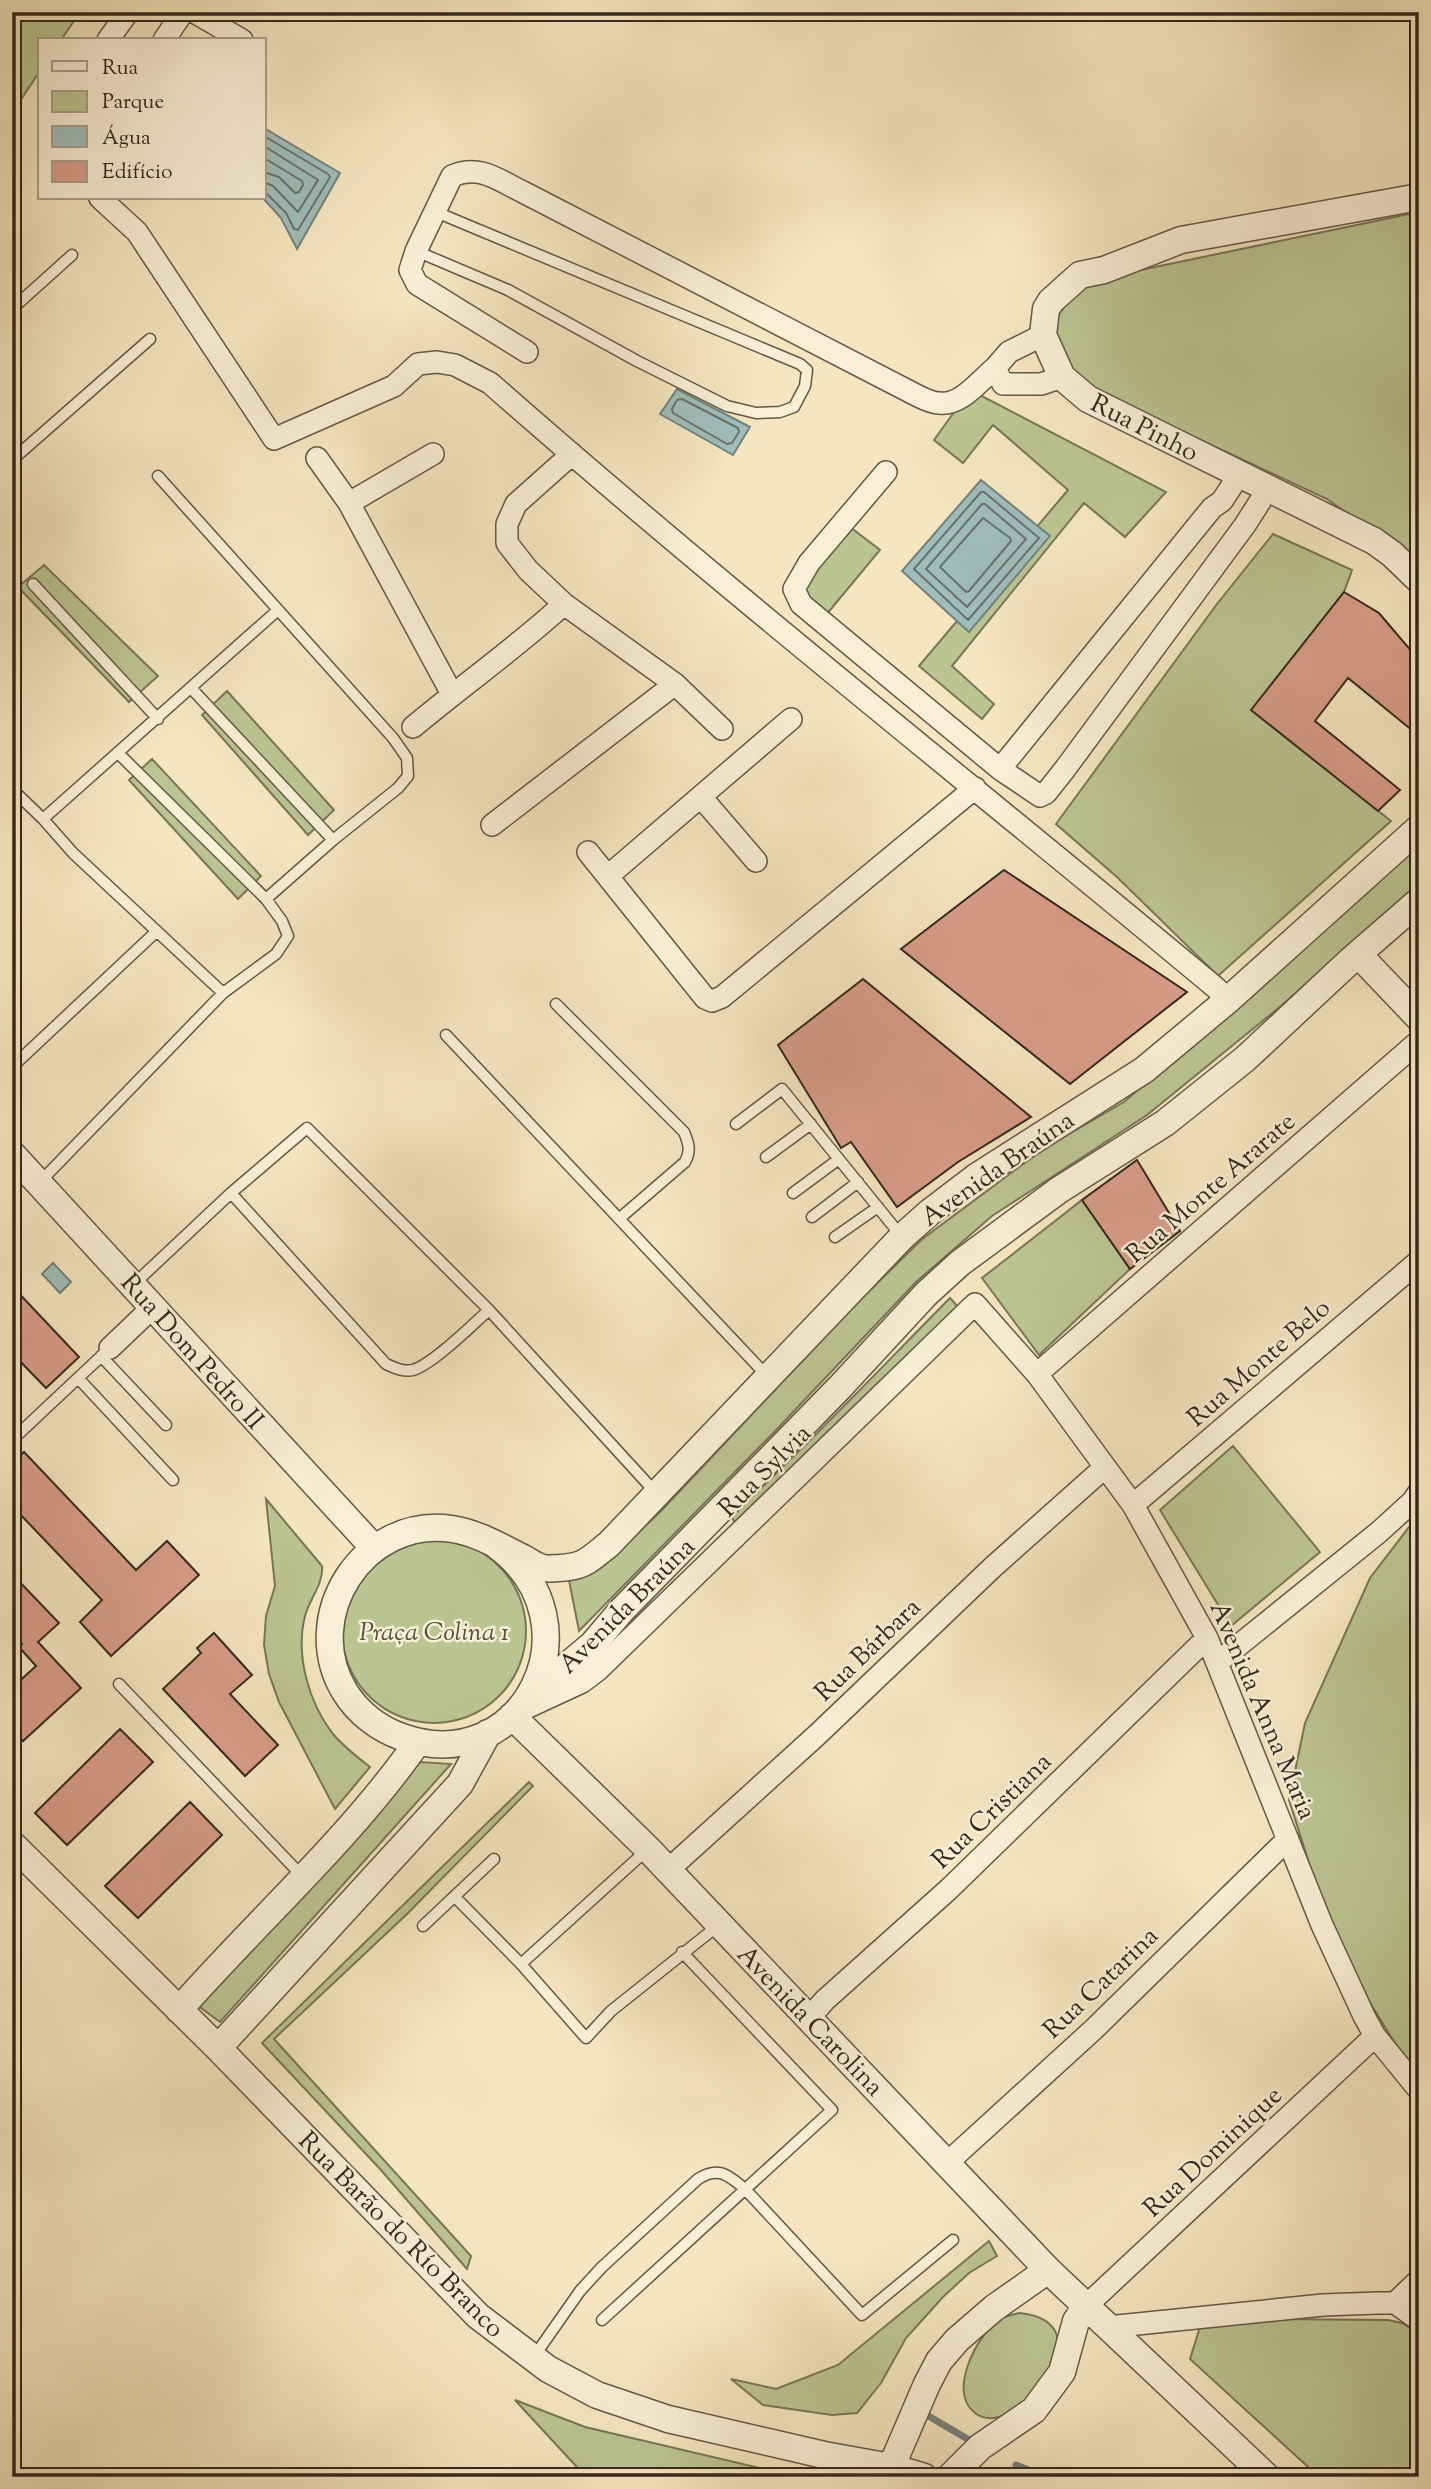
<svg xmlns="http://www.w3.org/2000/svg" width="1431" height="2489" font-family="'Sorts Mill Goudy',serif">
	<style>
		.green { fill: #bbc592; stroke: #777658; stroke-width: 2 }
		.water { fill: #9fbdbb; stroke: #74817c; stroke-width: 2 }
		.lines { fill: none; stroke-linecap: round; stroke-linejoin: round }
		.shore { stroke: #69726c; stroke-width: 2 }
		.stream { stroke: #74817c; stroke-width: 7 }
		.building { fill: #d89c88; stroke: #33281e; stroke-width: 2 }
		.service-casing { stroke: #645846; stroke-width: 13 }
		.minor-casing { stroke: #645846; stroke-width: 24 }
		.tertiary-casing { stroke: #645846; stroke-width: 29 }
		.service { stroke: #f8efd6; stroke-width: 10 }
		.minor { stroke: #f8efd6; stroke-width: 21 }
		.tertiary { stroke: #f8efd6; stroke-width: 26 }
		.labels { text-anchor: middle; stroke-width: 5; stroke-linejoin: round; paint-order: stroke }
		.street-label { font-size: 26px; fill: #33281e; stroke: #f8efd6 }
		.park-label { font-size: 26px; font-style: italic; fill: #554f3b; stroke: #f8efd6 }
	</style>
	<rect width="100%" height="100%" fill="#f5e6c0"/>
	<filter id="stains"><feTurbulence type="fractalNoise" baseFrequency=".00286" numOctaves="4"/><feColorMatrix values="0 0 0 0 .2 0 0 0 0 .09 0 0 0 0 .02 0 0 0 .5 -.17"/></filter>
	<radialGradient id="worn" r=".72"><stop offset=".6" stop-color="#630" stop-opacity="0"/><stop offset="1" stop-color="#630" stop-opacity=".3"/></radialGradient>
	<path class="green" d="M 12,12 L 80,12 L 61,40 L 40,40 L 40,71 L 12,113 Z
		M 1419,212 L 1419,571 L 1402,552 L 1327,499 L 1087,387 L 1066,365 L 1052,325 L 1074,292 L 1107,277 Z
		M 970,390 L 1166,492 L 1125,537 L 1084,503 L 952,666 L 994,704 L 982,719 L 919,666 L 1068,490 L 993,425 L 963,463 L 934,440 Z
		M 850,527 L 880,550 L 826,615 L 799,591 Z
		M 1273,534 L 1352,570 L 1344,592 L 1252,710 L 1391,821 L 1218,976 L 1117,877 L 1056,824 L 1217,604 Z
		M 44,565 L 158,676 L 129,702 L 18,587 Z
		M 227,691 L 334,810 L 308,835 L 202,715 Z
		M 152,759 L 261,876 L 238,899 L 129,780 Z
		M 1419,846 L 1419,883 L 1281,1006 L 1147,1115 L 992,1216 L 916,1282 L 778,1428 L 579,1631 L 569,1580 L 608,1562 L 662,1510 L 848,1312 L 921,1240 L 1043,1149 L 1124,1102 Z
		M 1082,1200 L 1130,1269 L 1039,1355 L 982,1278 Z
		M 950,1298 L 959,1308 L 736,1525 L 731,1516 C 807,1446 878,1371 950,1298 Z
		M 1233,1446 L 1320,1552 L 1231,1626 L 1160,1510 Z
		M 266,1499 L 322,1566 C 324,1583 309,1600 305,1616 C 295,1656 309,1703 333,1734 C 344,1747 357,1757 370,1767 L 335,1809 L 279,1702 L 269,1674 L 264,1645 L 266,1616 L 275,1586 Z
		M 1419,1514 L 1419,2082 L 1336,1948 L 1289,1800 L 1305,1723 L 1370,1578 Z
		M342 1631a92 92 0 1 1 184 0a92 92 0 1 1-184 0Z
		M 420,1762 L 451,1764 L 220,2022 L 197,2005 Z
		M 529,1782 L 533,1786 L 406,1915 L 274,2039 L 471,2256 L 467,2269 L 380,2169 L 262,2043 Z
		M 989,2241 L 997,2256 L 969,2273 L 943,2297 L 906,2338 L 881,2383 L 857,2413 L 832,2415 L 763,2405 L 731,2379 L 776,2389 L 838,2365 Z
		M 1019,2313 C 1113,2322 1015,2444 975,2413 C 947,2392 977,2335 999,2320 C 1005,2316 1012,2315 1019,2313 Z
		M 1270,2319 L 1388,2320 L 1402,2323 L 1419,2334 L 1419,2477 L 1319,2477 L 1190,2359 L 1201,2324 Z
		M 515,2400 L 585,2427 L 798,2477 L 586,2477 Z"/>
	<path class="water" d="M 264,128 L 340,173 L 297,249 L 281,218 L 263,198 Z
		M 677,389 L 750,427 L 733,455 L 660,414 Z
		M 981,480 L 1050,536 L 969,632 L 902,571 Z
		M 53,1263 L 71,1282 L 60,1293 L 42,1274 Z"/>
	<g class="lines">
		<path class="shore" d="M 264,136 L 328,174 L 330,177 L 298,230 L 294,229 L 286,213 L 264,191
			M 264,146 L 318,180 L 298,212 L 273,186 L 264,182
			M 264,158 L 302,181 L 303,185 L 299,192 L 295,193 L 279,177 L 264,172
			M 682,399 L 738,428 L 739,432 L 732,443 L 727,444 L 673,413 L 672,409 L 677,400 Z
			M 981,492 L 984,492 L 1039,538 L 968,620 L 914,569 Z
			M 982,504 L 985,504 L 1026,539 L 967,607 L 926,569 Z
			M 983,518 L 1010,538 L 1011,541 L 969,591 L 966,592 L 940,567 Z"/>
		<path class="stream" d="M 925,2414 L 976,2444
			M 1016,2465 L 1031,2471 L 1099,2477
			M 1366,2472 L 1379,2477"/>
	</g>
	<path class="building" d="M 1344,592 L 1379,613 L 1419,660 L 1419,736 L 1348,678 L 1315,721 L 1400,790 L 1378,811 L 1251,710 Z
		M 1004,870 L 1187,992 L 1070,1084 L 901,949 Z
		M 863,979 L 1031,1117 L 958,1162 L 897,1207 L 851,1142 L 841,1148 L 778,1045 Z
		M 1137,1160 L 1180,1231 L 1130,1269 L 1082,1200 Z
		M 12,1286 L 79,1357 L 46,1388 L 12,1353 Z
		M 24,1452 L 136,1570 L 167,1541 L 199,1575 L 111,1656 L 80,1622 L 102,1600 L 17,1511 L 21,1508 L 12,1499 L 12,1463 Z
		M 12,1574 L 59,1623 L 38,1642 L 81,1688 L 23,1741 L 20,1738 L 12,1745 L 12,1688 L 36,1666 L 19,1647 L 22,1644 L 12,1633 Z
		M 214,1633 L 252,1675 L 230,1694 L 278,1745 L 245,1776 L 163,1689 L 201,1653 L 197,1648 Z
		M 120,1729 L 153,1762 L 67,1845 L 35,1813 Z
		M 190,1802 L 222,1835 L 138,1918 L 105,1886 Z"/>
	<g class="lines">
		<g class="service-casing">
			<path id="service" d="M 416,251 L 508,290 L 637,361 L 727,406 L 756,413 L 780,412 L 794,407 L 805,386 L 807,370 L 800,364 L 436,212
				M 12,309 L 72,255
				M 12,460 L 150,339
				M 33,584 L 158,719
				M 191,688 L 333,840
				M 119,754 L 266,899
				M 12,789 L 43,819
				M 223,993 L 73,853 L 43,819 L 278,610
				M 556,1004 L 684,1132 C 689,1144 691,1151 685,1162 L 620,1218
				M 446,1035 L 768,1377
				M 12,1067 L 157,931
				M 736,1124 L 782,1089 L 902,1237
				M 766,1157 L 811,1124
				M 39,1183 L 223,993 L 276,954 L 288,936 L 282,921 L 266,899 L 333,840 L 398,788 L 408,776 L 407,758 L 393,738 L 158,476
				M 231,1193 L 386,1364 C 395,1368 403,1372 413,1370 C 433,1364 472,1325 489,1310
				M 793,1193 L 839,1159
				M 812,1217 L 858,1182
				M 835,1237 L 878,1207
				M 133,1285 L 231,1193 L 307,1128 L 489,1310 L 656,1493
				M 101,1356 L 166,1425
				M 78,1378 L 173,1480
				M 12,1440 L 110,1348
				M 119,1684 L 304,1878
				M 648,1849 L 521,1964 L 586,2038 L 611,2011 L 720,1924
				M 456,1898 L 521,1964
				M 423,1926 L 494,1859
				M 602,2320 L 832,2110 L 682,1952
				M 533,2358 L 580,2291 L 602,2267 L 698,2179 C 719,2166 728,2175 745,2189 L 862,2315 L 953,2240"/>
		</g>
		<g class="minor-casing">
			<path id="minor" d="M 194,12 L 242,40
				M 108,40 L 128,12
				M 164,40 L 183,12
				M 100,198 L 137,232 L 274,439 L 394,386 L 418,364 L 437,362 L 455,365 L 490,383 C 726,591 974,786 1216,988 L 1228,1000
				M 1043,335 L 1009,352 L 995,368 L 1003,384 L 1041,384 L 1062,377
				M 527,352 L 417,284 L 410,270 L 416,251 L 452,176 C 480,164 498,180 523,192 L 918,396 C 924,399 932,403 939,403 C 961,406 979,381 995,368
				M 572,454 L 516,504 L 507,524 L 507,543 L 528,570 L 564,604 L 675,684 L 722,729
				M 317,458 L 349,503 L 452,694
				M 886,472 L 809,563 L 794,589 L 801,604 L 1000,769 L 1040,796 L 1046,793 L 1065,769 L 1245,525 L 1268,489
				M 349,503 L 433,454
				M 413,727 C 463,685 516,648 564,604
				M 1000,769 L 1212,508 L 1222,501 L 1239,475
				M 701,797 L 756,861
				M 492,825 L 675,684
				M 588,852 L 705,998 L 712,1001 L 722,997 L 975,788
				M 608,876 L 791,719
				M 110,1348 L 153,1307
				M 1037,1374 L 1419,1041
				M 1133,1505 L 1419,1261
				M 1218,1662 L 1379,1532 L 1413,1501 L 1419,1492
				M 526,1708 L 582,1682 L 598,1670 L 975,1304 L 1037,1374 L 1133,1505 L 1207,1638 L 1322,1925 L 1364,2016 L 1375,2036 L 1419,2090
				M 668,1870 L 817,1735 L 993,1567 L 1104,1468
				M 809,2018 L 825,2000 L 949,1889 L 1207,1638
				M 947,2163 L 1093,2030 L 1288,1839
				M 1395,2303 L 1419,2280
				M 1086,2306 L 1375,2036
				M 1108,2327 L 1323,2305 L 1377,2303 L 1395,2303 L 1419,2320"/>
		</g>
		<g class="tertiary-casing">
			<path id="tertiary" d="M 1419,197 L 1181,240 L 1104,270 L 1080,275 L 1051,301 L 1046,309 L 1043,335 L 1062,377 L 1088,399 L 1374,541 L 1392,554 L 1419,580
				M 1358,954 L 1419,1018
				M 12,1154 L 374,1548
				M 496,1545 C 602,1623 523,1780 402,1737 C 379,1729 358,1713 345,1692 C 299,1617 363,1516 452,1529 C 478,1533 501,1547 525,1559 C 530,1562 537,1567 544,1568 C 548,1569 555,1568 559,1568 C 585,1567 590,1559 609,1544 L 902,1237 L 930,1212 L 976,1177 L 1144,1070 L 1228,1000 L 1419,828
				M 532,1695 L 593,1644 L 621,1611 L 840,1387 L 926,1294 L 960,1263 L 1059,1190 L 1165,1123 L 1245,1059 L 1350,961 L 1419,901
				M 512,1716 L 648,1849 L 1048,2270 L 1267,2477
				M 12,1844 L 218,2048 L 478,2316 L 548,2369 L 597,2395 L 668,2419 L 824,2455 L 891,2467 L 924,2477
				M 179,2010 C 258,1920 348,1841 417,1743
				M 218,2048 L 460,1784 L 488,1733
				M 887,2477 L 927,2384 L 939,2361 L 957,2340 L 994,2308 L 1048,2270
				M 950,2477 L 980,2447 L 1034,2410 L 1062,2372 L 1076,2321 L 1086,2306"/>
		</g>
		<use href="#service" class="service"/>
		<use href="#minor" class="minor"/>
		<use href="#tertiary" class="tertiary"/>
	</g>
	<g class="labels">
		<g class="street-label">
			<text transform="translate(1145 427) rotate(27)" y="9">Rua Pinho</text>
			<text transform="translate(997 1168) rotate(-35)" y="9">Avenida Braúna</text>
			<text transform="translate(1210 1187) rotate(-41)" y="9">Rua Monte Ararate</text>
			<text transform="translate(193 1351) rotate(48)" y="9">Rua Dom Pedro II</text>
			<text transform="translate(1258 1362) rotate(-41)" y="9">Rua Monte Belo</text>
			<text transform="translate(764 1470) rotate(-45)" y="9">Rua Sylvia</text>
			<text transform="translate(626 1605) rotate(-45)" y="9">Avenida Braúna</text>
			<text transform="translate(867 1649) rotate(-44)" y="9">Rua Bárbara</text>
			<text transform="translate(1264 1710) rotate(67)" y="9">Avenida Anna Maria</text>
			<text transform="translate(991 1810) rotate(-44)" y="9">Rua Cristiana</text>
			<text transform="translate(1100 1982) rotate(-44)" y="9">Rua Catarina</text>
			<text transform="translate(811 2020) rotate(46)" y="9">Avenida Carolina</text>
			<text transform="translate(1212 2151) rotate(-43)" y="9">Rua Dominique</text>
			<text transform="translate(402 2234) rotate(45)" y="9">Rua Barão do Río Branco</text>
		</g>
		<g class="park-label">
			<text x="434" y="1640">Praça Colina 1</text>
		</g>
	</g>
	<rect width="1431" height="2489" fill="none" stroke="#f5e6c0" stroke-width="42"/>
	<rect x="14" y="14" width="1403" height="2461" fill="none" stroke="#33281e" stroke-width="3.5"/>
	<rect x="21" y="21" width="1389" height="2447" fill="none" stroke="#33281e" stroke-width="2"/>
	<rect x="38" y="38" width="228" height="161" fill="#f8efd6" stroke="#a99f8c" stroke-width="2"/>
	<rect x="52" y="61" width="35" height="10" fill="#f8efd6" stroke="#a99f8c" stroke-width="2"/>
	<text x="102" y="74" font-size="21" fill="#33281e">Rua</text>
	<rect x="52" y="91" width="35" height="21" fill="#bbc592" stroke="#a99f8c" stroke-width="2"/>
	<text x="102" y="108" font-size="21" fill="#33281e">Parque</text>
	<rect x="52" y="126" width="35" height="21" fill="#9fbdbb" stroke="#a99f8c" stroke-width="2"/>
	<text x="102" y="144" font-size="21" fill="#33281e">Água</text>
	<rect x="52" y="161" width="35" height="21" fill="#d89c88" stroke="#a99f8c" stroke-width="2"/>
	<text x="102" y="178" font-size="21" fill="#33281e">Edifício</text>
	<rect width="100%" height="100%" filter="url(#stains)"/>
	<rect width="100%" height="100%" fill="url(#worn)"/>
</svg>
